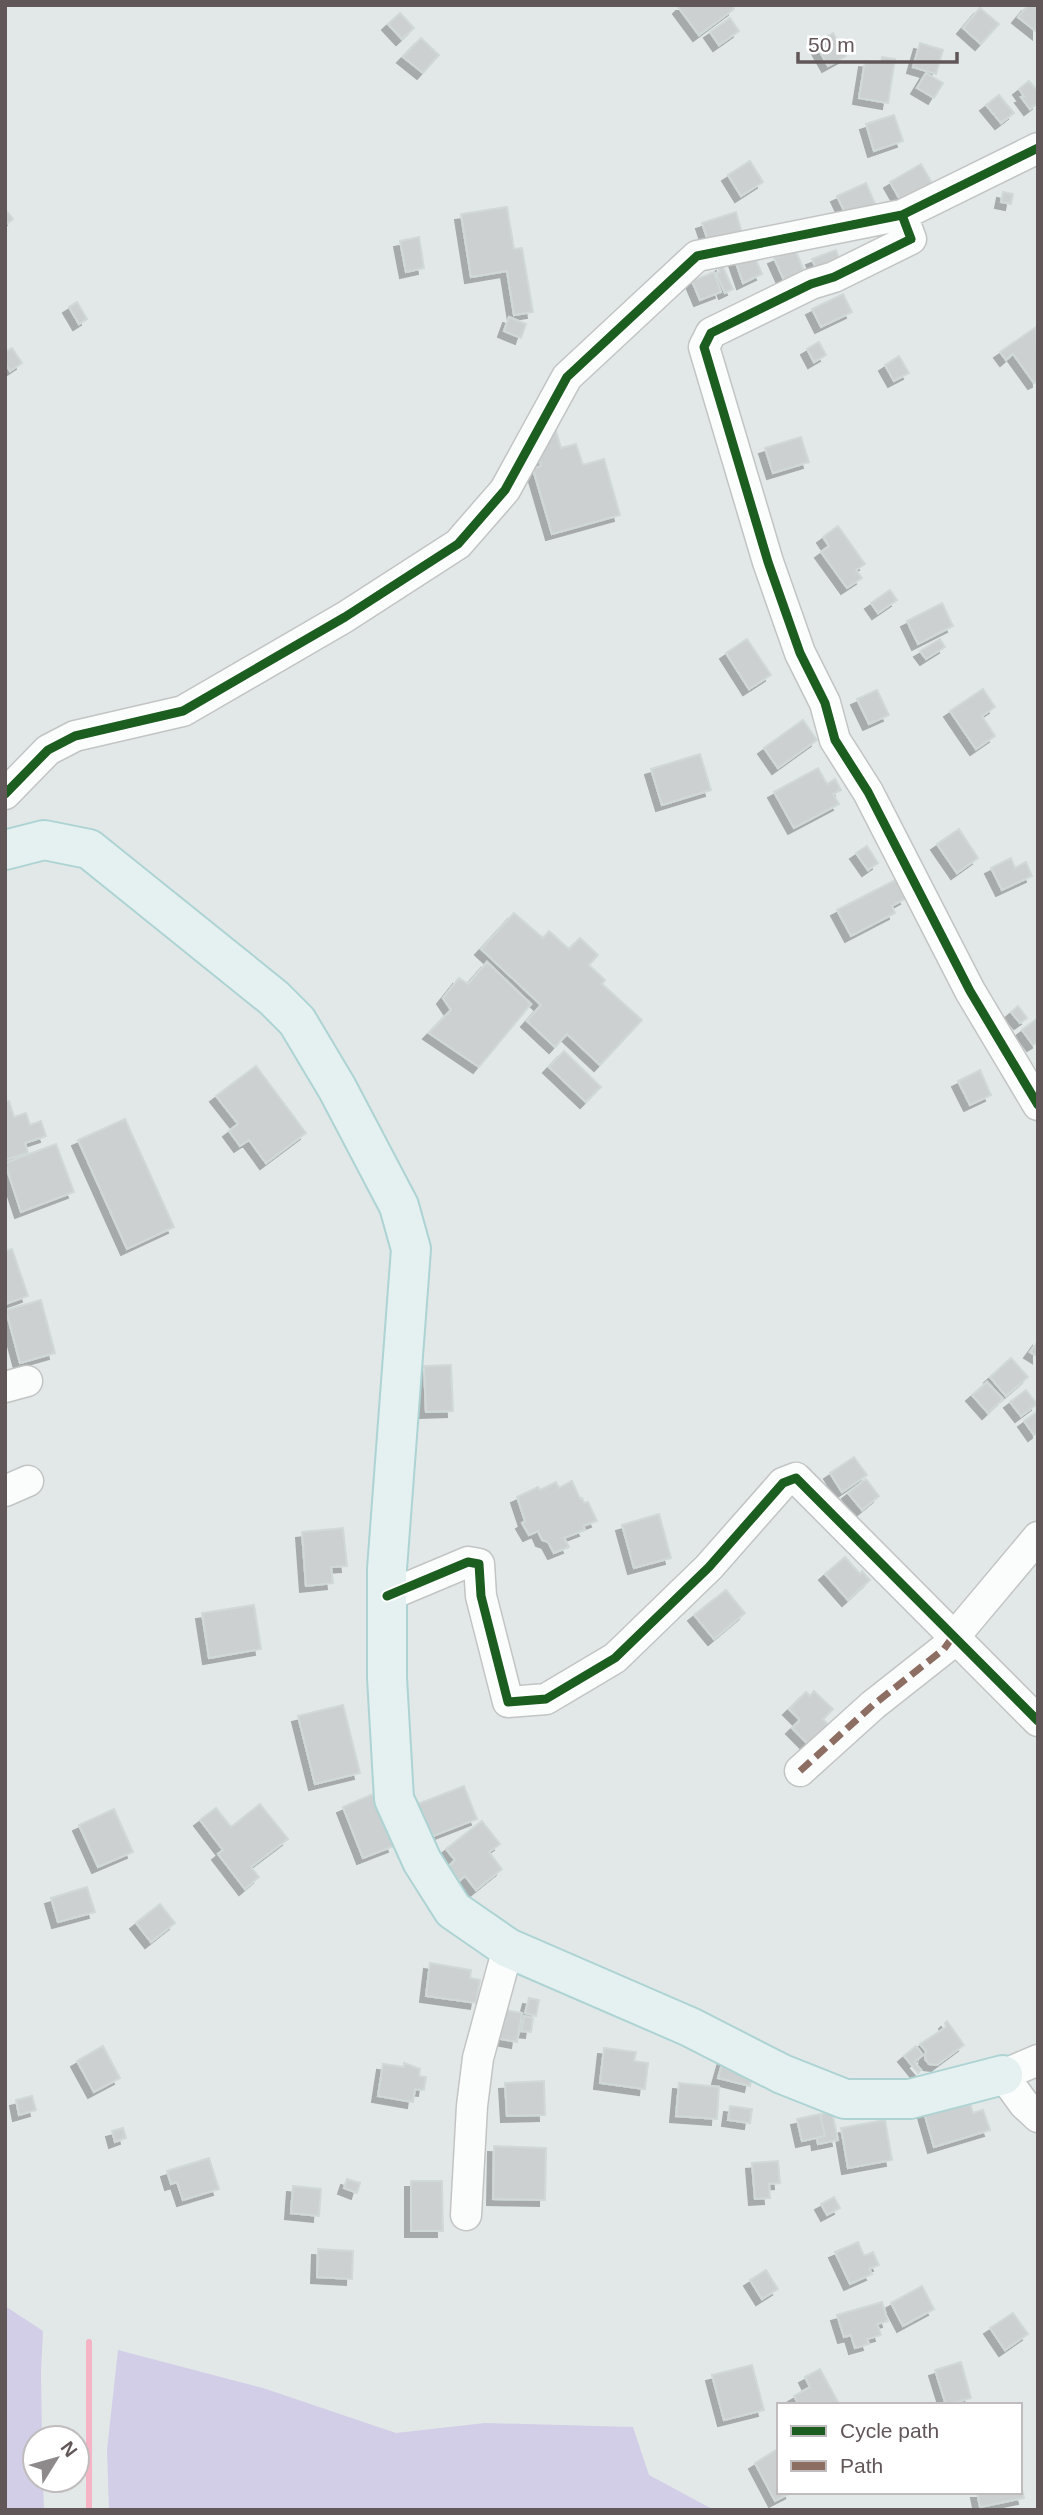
<svg xmlns="http://www.w3.org/2000/svg" width="1043" height="2515" font-family="Arial,sans-serif">
	<style>
		.green { fill: #d2cee7 }
		.lines { fill: none; stroke-linecap: round; stroke-linejoin: round }
		.stream { stroke: #f6b3c6; stroke-width: 6 }
		.building { fill: #ccd0d0; stroke: #d1d8d8; stroke-width: 2; filter: url(#shadow) }
		.minor-casing { stroke: #c3c4c4; stroke-width: 33 }
		.major-casing { stroke: #add3d3; stroke-width: 42 }
		.minor { stroke: #fbfcfc; stroke-width: 30 }
		.major { stroke: #e5f0f1; stroke-width: 38 }
		.quiet { stroke: #8d6e63; stroke-width: 7; stroke-dasharray: 14 7; stroke-linecap: butt }
		.cycleway-casing { stroke: #fff; stroke-width: 13 }
		.cycleway { stroke: #1b5e20; stroke-width: 9 }
	</style>
	<defs>
		<filter id="shadow"><feDropShadow dx="-6" dy="6" stdDeviation="0" flood-color="#0004"/></filter>
	</defs>
	<rect width="100%" height="100%" fill="#e2e8e8"/>
	<path class="green" d="M 5,2306 L 43,2331 L 41,2372 L 42,2438 L 35,2438 L 35,2480 L 43,2480 L 44,2510 L 5,2510 Z
		M 118,2350 L 263,2388 L 396,2433 L 485,2423 L 633,2427 L 649,2475 L 714,2510 L 109,2510 L 107,2450 Z"/>
	<g class="lines">
		<path class="stream" d="M 89,2510 L 89,2342"/>
	</g>
	<path class="building" d="M 682,5 L 732,5 L 734,9 L 699,35 L 679,8 Z
		M 1028,5 L 1038,5 L 1038,33 L 1018,17 Z
		M 980,8 L 999,24 L 981,44 L 963,28 Z
		M 400,13 L 414,28 L 402,39 L 388,24 Z
		M 730,18 L 739,31 L 719,45 L 710,32 Z
		M 833,33 L 846,56 L 828,66 L 815,43 Z
		M 421,38 L 439,55 L 423,73 L 403,57 Z
		M 920,43 L 943,50 L 936,74 L 913,67 Z
		M 882,57 L 895,59 L 888,103 L 859,98 L 865,61 L 881,63 Z
		M 926,73 L 943,83 L 934,98 L 917,88 Z
		M 1029,81 L 1035,88 L 1038,87 L 1038,103 L 1030,109 L 1021,97 L 1024,96 L 1019,89 Z
		M 999,95 L 1014,113 L 1001,123 L 986,105 Z
		M 894,115 L 903,141 L 874,151 L 866,124 Z
		M 750,161 L 763,182 L 741,196 L 728,175 Z
		M 921,164 L 934,187 L 903,205 L 890,182 Z
		M 866,183 L 876,206 L 848,219 L 837,196 Z
		M 1003,192 L 1013,194 L 1011,204 L 1001,202 Z
		M 507,207 L 514,249 L 522,248 L 533,312 L 514,315 L 507,271 L 471,277 L 461,214 Z
		M 5,209 L 13,219 L 5,225 Z
		M 736,212 L 743,237 L 710,247 L 702,223 Z
		M 419,237 L 424,268 L 406,272 L 400,241 Z
		M 795,249 L 807,278 L 787,287 L 774,258 Z
		M 836,250 L 841,263 L 818,273 L 812,259 Z
		M 754,255 L 762,274 L 743,283 L 735,260 Z
		M 722,265 L 733,289 L 725,293 L 716,273 L 720,272 L 718,268 Z
		M 714,272 L 721,292 L 700,300 L 692,281 Z
		M 843,294 L 852,312 L 821,327 L 812,309 Z
		M 77,302 L 87,319 L 79,324 L 69,307 Z
		M 509,317 L 526,324 L 521,338 L 504,331 Z
		M 1036,327 L 1038,381 L 1034,383 L 1013,354 L 1006,360 L 1000,352 Z
		M 819,342 L 826,355 L 814,362 L 807,349 Z
		M 12,348 L 22,363 L 10,371 L 5,363 L 5,352 Z
		M 899,356 L 909,373 L 894,381 L 885,365 Z
		M 556,431 L 561,448 L 576,444 L 583,465 L 604,459 L 620,515 L 552,534 L 533,469 L 541,466 L 536,449 L 541,435 Z
		M 801,437 L 809,462 L 773,473 L 765,448 Z
		M 838,526 L 865,564 L 856,570 L 862,578 L 847,588 L 821,552 L 829,546 L 823,537 Z
		M 890,590 L 897,600 L 878,613 L 871,603 Z
		M 942,603 L 953,626 L 918,644 L 907,621 Z
		M 747,639 L 771,675 L 749,689 L 726,653 Z
		M 940,639 L 945,647 L 926,659 L 920,651 Z
		M 983,689 L 995,707 L 982,716 L 995,736 L 976,749 L 950,711 Z
		M 877,690 L 889,715 L 869,724 L 857,699 Z
		M 803,720 L 817,740 L 778,768 L 764,748 Z
		M 700,754 L 711,790 L 662,805 L 651,769 Z
		M 818,768 L 827,784 L 835,779 L 841,790 L 833,794 L 839,804 L 794,828 L 774,792 Z
		M 959,829 L 978,858 L 957,873 L 937,844 Z
		M 867,846 L 878,863 L 868,870 L 856,853 Z
		M 1011,858 L 1015,868 L 1026,862 L 1032,876 L 1002,890 L 991,868 Z
		M 897,879 L 906,898 L 892,906 L 895,913 L 851,936 L 837,910 Z
		M 514,913 L 543,938 L 549,931 L 569,949 L 580,938 L 598,955 L 589,965 L 605,980 L 602,984 L 642,1020 L 600,1065 L 567,1034 L 555,1047 L 527,1021 L 541,1005 L 481,949 Z
		M 487,962 L 531,1004 L 479,1067 L 429,1033 L 451,1010 L 443,998 L 459,978 L 468,984 Z
		M 1018,1006 L 1027,1018 L 1020,1023 L 1011,1012 Z
		M 1038,1018 L 1038,1042 L 1033,1045 L 1022,1030 Z
		M 564,1051 L 601,1087 L 586,1102 L 549,1067 Z
		M 256,1066 L 306,1133 L 266,1163 L 249,1140 L 240,1146 L 229,1131 L 238,1124 L 216,1096 Z
		M 980,1070 L 991,1095 L 970,1105 L 958,1081 Z
		M 9,1101 L 14,1117 L 26,1113 L 30,1125 L 41,1121 L 46,1136 L 25,1143 L 28,1153 L 5,1160 L 5,1102 Z
		M 125,1119 L 174,1227 L 127,1249 L 78,1140 Z
		M 56,1144 L 74,1192 L 21,1212 L 5,1163 Z
		M 12,1249 L 28,1296 L 5,1304 L 5,1251 Z
		M 41,1300 L 55,1353 L 20,1363 L 6,1310 Z
		M 1038,1341 L 1038,1357 L 1030,1352 Z
		M 1011,1358 L 1028,1377 L 1006,1396 L 990,1377 Z
		M 451,1365 L 453,1411 L 426,1412 L 424,1366 Z
		M 987,1382 L 1003,1399 L 988,1413 L 972,1395 Z
		M 1026,1390 L 1037,1404 L 1021,1416 L 1010,1402 Z
		M 1038,1411 L 1038,1432 L 1034,1435 L 1024,1421 Z
		M 854,1457 L 867,1475 L 842,1492 L 830,1473 Z
		M 866,1479 L 879,1496 L 862,1510 L 848,1493 Z
		M 572,1481 L 580,1499 L 582,1498 L 584,1503 L 588,1502 L 597,1521 L 583,1526 L 585,1530 L 564,1538 L 569,1547 L 554,1553 L 548,1542 L 542,1540 L 538,1531 L 529,1535 L 522,1523 L 525,1521 L 517,1497 L 538,1487 L 540,1490 L 556,1482 L 559,1488 Z
		M 659,1514 L 671,1558 L 634,1568 L 622,1525 Z
		M 343,1528 L 347,1566 L 331,1567 L 333,1583 L 306,1586 L 302,1532 Z
		M 845,1557 L 860,1574 L 862,1571 L 870,1580 L 848,1600 L 825,1574 Z
		M 726,1590 L 745,1613 L 714,1639 L 694,1615 Z
		M 254,1605 L 261,1649 L 209,1658 L 202,1613 Z
		M 814,1691 L 833,1709 L 823,1719 L 830,1727 L 811,1747 L 792,1728 L 800,1720 L 789,1709 L 806,1692 L 810,1696 Z
		M 343,1705 L 360,1773 L 315,1784 L 298,1716 Z
		M 464,1786 L 477,1819 L 428,1838 L 415,1805 Z
		M 373,1794 L 394,1846 L 363,1858 L 343,1807 Z
		M 260,1804 L 288,1839 L 251,1867 L 259,1877 L 245,1889 L 218,1854 L 223,1850 L 200,1820 L 216,1808 L 231,1827 Z
		M 114,1809 L 133,1852 L 98,1867 L 79,1825 Z
		M 482,1821 L 500,1844 L 489,1852 L 502,1869 L 476,1890 L 465,1876 L 459,1881 L 448,1867 L 455,1860 L 446,1849 Z
		M 87,1887 L 95,1912 L 58,1922 L 51,1898 Z
		M 160,1904 L 175,1923 L 151,1942 L 136,1923 Z
		M 430,1963 L 471,1970 L 470,1978 L 480,1980 L 476,2003 L 426,1996 Z
		M 529,1998 L 539,2000 L 536,2016 L 525,2013 Z
		M 495,2008 L 522,2013 L 517,2042 L 490,2037 Z
		M 524,2016 L 533,2018 L 531,2032 L 521,2031 Z
		M 947,2021 L 964,2045 L 937,2065 L 929,2064 L 925,2059 L 926,2051 L 920,2044 L 946,2027 L 945,2023 Z
		M 103,2046 L 120,2078 L 94,2092 L 77,2061 Z
		M 916,2046 L 923,2055 L 914,2062 L 921,2070 L 918,2073 L 904,2056 Z
		M 604,2048 L 636,2052 L 634,2061 L 648,2063 L 645,2089 L 600,2083 Z
		M 724,2057 L 755,2065 L 750,2086 L 718,2078 Z
		M 404,2063 L 420,2069 L 419,2076 L 426,2077 L 424,2090 L 415,2089 L 413,2102 L 378,2096 L 383,2064 L 404,2067 Z
		M 544,2081 L 545,2115 L 507,2116 L 505,2083 Z
		M 679,2083 L 719,2087 L 717,2119 L 676,2116 Z
		M 32,2096 L 36,2110 L 19,2115 L 16,2100 Z
		M 961,2097 L 964,2106 L 970,2104 L 973,2113 L 983,2110 L 990,2130 L 934,2147 L 923,2109 Z
		M 730,2106 L 752,2109 L 750,2123 L 728,2120 Z
		M 832,2112 L 838,2140 L 818,2144 L 817,2138 L 825,2136 L 820,2114 Z
		M 820,2114 L 825,2136 L 802,2141 L 797,2119 Z
		M 885,2120 L 892,2160 L 848,2168 L 841,2128 Z
		M 123,2128 L 126,2138 L 115,2142 L 112,2131 Z
		M 494,2146 L 546,2148 L 545,2200 L 493,2199 Z
		M 209,2158 L 219,2189 L 183,2200 L 177,2182 L 171,2184 L 167,2171 Z
		M 778,2161 L 780,2183 L 769,2184 L 770,2198 L 755,2199 L 752,2163 Z
		M 347,2179 L 360,2183 L 357,2193 L 344,2188 Z
		M 411,2181 L 442,2181 L 443,2231 L 411,2231 Z
		M 293,2186 L 321,2189 L 319,2216 L 291,2213 Z
		M 834,2197 L 840,2208 L 827,2215 L 821,2204 Z
		M 858,2242 L 864,2256 L 873,2252 L 879,2265 L 869,2269 L 872,2274 L 850,2284 L 835,2252 Z
		M 318,2249 L 353,2251 L 352,2279 L 317,2277 Z
		M 766,2270 L 778,2289 L 762,2299 L 750,2280 Z
		M 922,2286 L 934,2309 L 903,2326 L 891,2303 Z
		M 882,2302 L 888,2321 L 877,2324 L 881,2335 L 867,2339 L 869,2344 L 855,2348 L 851,2335 L 844,2337 L 837,2315 Z
		M 1013,2313 L 1028,2334 L 1005,2350 L 990,2328 Z
		M 961,2362 L 971,2398 L 946,2405 L 935,2370 Z
		M 752,2365 L 764,2410 L 724,2420 L 712,2375 Z
		M 820,2369 L 838,2402 L 834,2405 L 799,2405 L 794,2396 L 810,2387 L 805,2377 Z
		M 779,2448 L 779,2492 L 792,2492 L 775,2501 L 755,2463 Z
		M 1020,2481 L 1024,2498 L 980,2507 L 977,2492 L 1020,2492 Z"/>
	<g class="lines">
		<g class="minor-casing">
			<path id="minor" d="M 902,215 L 911,239 L 834,277 L 811,284 L 711,333 L 704,347 L 768,562 L 800,653 L 825,703 L 835,740 L 868,792 L 970,991 L 1038,1105
				M 5,794 L 48,750 L 75,736 L 183,711 L 345,617 L 458,544 L 505,490 L 567,377 L 697,256 L 902,215 L 1038,148
				M 5,1387 L 27,1381
				M 5,1491 L 28,1481
				M 387,1596 L 468,1562 L 479,1564 L 481,1596 L 508,1702 L 546,1699 L 615,1658 L 709,1567 L 783,1483 L 796,1478 L 1038,1721
				M 800,1771 L 873,1705 L 944,1649 L 1038,1537
				M 1038,2060 L 1003,2075 L 1024,2104 L 1038,2117
				M 466,2215 L 472,2106 L 478,2058 L 508,1948"/>
		</g>
		<g class="major-casing">
			<path id="major" d="M 5,850 L 44,840 L 89,849 L 274,998 L 297,1021 L 337,1088 L 399,1206 L 411,1249 L 387,1569 L 387,1678 L 394,1799 L 422,1861 L 453,1910 L 508,1948 L 690,2027 L 782,2074 L 845,2099 L 910,2099 L 1003,2075"/>
		</g>
		<use href="#minor" class="minor"/>
		<use href="#major" class="major"/>
		<path class="quiet" d="M 800,1771 L 873,1705 L 944,1649 L 954,1635"/>
		<g class="cycleway-casing">
			<path id="cycleway" d="M 902,215 L 911,239 L 834,277 L 811,284 L 711,333 L 704,347 L 768,562 L 800,653 L 825,703 L 835,740 L 868,792 L 970,991 L 1038,1105
				M 5,794 L 48,750 L 75,736 L 183,711 L 345,617 L 458,544 L 505,490 L 567,377 L 697,256 L 902,215 L 1038,148
				M 387,1596 L 468,1562 L 479,1564 L 481,1596 L 508,1702 L 546,1699 L 615,1658 L 709,1567 L 783,1483 L 796,1478 L 1038,1721"/>
		</g>
		<use href="#cycleway" class="cycleway"/>
	</g>
	<rect width="1043" height="2515" fill="none" stroke="#615759" stroke-width="14"/>
	<rect x="777" y="2403" width="245" height="91" fill="#ffffff" stroke="#c0bcbd" stroke-width="2"/>
	<rect x="791" y="2426" width="35" height="10" fill="#1b5e20" stroke="#c0bcbd" stroke-width="2"/>
	<text x="840" y="2438" font-size="21" fill="#615759">Cycle path</text>
	<rect x="791" y="2461" width="35" height="10" fill="#8d6e63" stroke="#c0bcbd" stroke-width="2"/>
	<text x="840" y="2473" font-size="21" fill="#615759">Path</text>
	<g transform="translate(56 2459) rotate(53)"><circle r="33" fill="#ffffff" stroke="#c0bcbd" stroke-width="2"/>
	<path d="M0-5L12 26L0 18L-12 26Z" fill="#8e8a8b"/>
	<text y="-10" font-size="19" font-weight="bold" text-anchor="middle" fill="#615759">N</text>
	</g>
	<path d="M798 52v10h159v-10" fill="none" stroke="#615759" stroke-width="3.5"/>
	<text x="808" y="52" font-size="21" fill="#615759" stroke="#ffffff" stroke-width="5" paint-order="stroke">50 m</text>
</svg>
